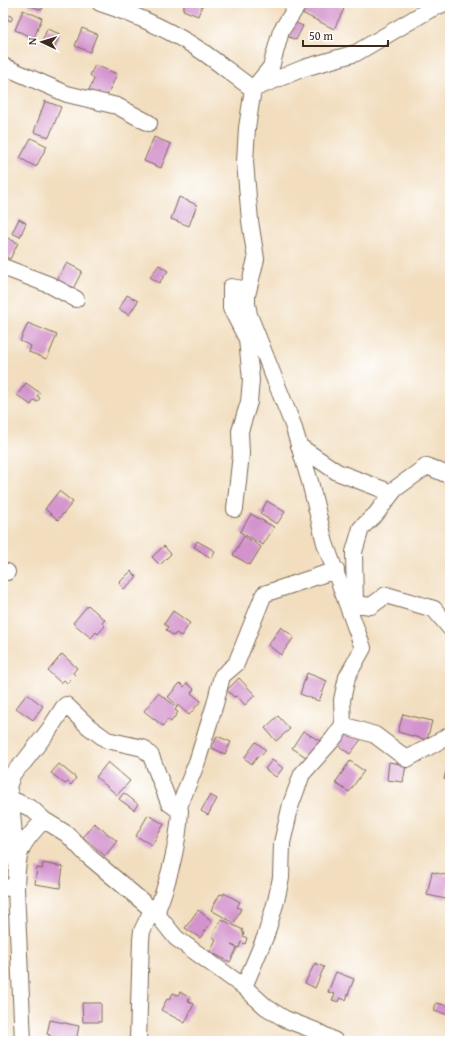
<svg xmlns="http://www.w3.org/2000/svg" width="453" height="1044" font-family="'Gentium Book Plus',serif">
	<style>
		.building { fill: #d393cc }
		.lines { fill: none; stroke-linecap: round; stroke-linejoin: round }
		.minor-casing { stroke: #7b6956; stroke-width: 18 }
		.minor { stroke: #fff; stroke-width: 16 }
	</style>
	<rect width="100%" height="100%" fill="#fff"/>
	<filter id="ink" filterUnits="userSpaceOnUse"><feTurbulence type="fractalNoise" baseFrequency=".025" numOctaves="2"/><feDisplacementMap in="SourceGraphic" scale="8" xChannelSelector="R" yChannelSelector="G"/><feConvolveMatrix kernelMatrix="1 2 1 2 8 2 1 2 1" color-interpolation-filters="sRGB"/></filter>
	<filter id="wash" filterUnits="userSpaceOnUse"><feTurbulence type="fractalNoise" baseFrequency=".012" numOctaves="4" result="noise"/><feDisplacementMap in="SourceGraphic" scale="16" xChannelSelector="R" yChannelSelector="G"/><feGaussianBlur stdDeviation="0.9" result="paint"/><feColorMatrix in="noise" values="0 0 0 0 0 0 0 0 0 0 0 0 0 0 0 0 0 1.4 0 .05"/><feComposite in="paint" operator="in"/></filter>
	<g filter="url(#wash)">
		<rect width="100%" height="100%" fill="#f2debf"/>
		<g id="blocks">
			<path class="building" d="M 29,3 L 44,3 L 42,10 L 28,5 Z
				M 185,3 L 203,3 L 198,16 L 183,10 Z
				M 307,3 L 333,3 L 344,9 L 334,29 L 302,13 Z
				M 23,10 L 42,18 L 34,38 L 15,30 Z
				M 4,13 L 13,17 L 11,21 L 3,18 Z
				M 291,21 L 303,26 L 296,40 L 285,35 Z
				M 82,28 L 97,34 L 90,52 L 75,46 Z
				M 47,29 L 60,34 L 55,47 L 42,42 Z
				M 95,65 L 117,74 L 106,98 L 89,90 L 94,79 L 90,75 Z
				M 45,101 L 61,107 L 49,137 L 34,132 Z
				M 154,137 L 171,144 L 161,168 L 144,161 Z
				M 31,138 L 47,146 L 36,167 L 20,158 Z
				M 179,197 L 197,205 L 189,226 L 171,219 Z
				M 19,219 L 26,223 L 20,237 L 12,233 Z
				M 3,236 L 18,243 L 10,259 L 6,257 L 5,259 L 3,259 Z
				M 67,263 L 82,271 L 73,289 L 57,280 Z
				M 159,265 L 168,271 L 159,283 L 150,277 Z
				M 127,295 L 138,301 L 129,315 L 119,309 Z
				M 28,323 L 57,335 L 47,359 L 29,352 L 31,346 L 20,341 Z
				M 26,383 L 40,393 L 37,396 L 40,398 L 37,402 L 34,400 L 31,405 L 17,395 Z
				M 59,491 L 73,502 L 58,520 L 45,509 Z
				M 267,501 L 285,512 L 277,524 L 260,514 Z
				M 251,514 L 274,527 L 263,545 L 240,532 Z
				M 244,536 L 261,547 L 250,565 L 233,555 Z
				M 197,541 L 215,551 L 211,558 L 194,547 Z
				M 164,546 L 171,554 L 160,565 L 152,557 Z
				M 131,571 L 137,577 L 124,589 L 119,583 Z
				M 88,605 L 105,620 L 102,623 L 105,626 L 98,634 L 96,632 L 91,638 L 73,623 Z
				M 173,611 L 190,623 L 181,636 L 176,633 L 174,636 L 166,630 L 168,627 L 164,624 Z
				M 281,627 L 294,637 L 281,655 L 268,645 Z
				M 62,654 L 77,668 L 73,673 L 75,675 L 67,683 L 64,680 L 61,683 L 48,671 Z
				M 307,673 L 327,681 L 319,701 L 300,694 Z
				M 239,678 L 255,695 L 245,705 L 237,696 L 234,697 L 227,690 Z
				M 180,683 L 184,687 L 187,683 L 194,689 L 191,693 L 201,701 L 189,715 L 168,697 Z
				M 158,693 L 177,707 L 175,710 L 178,712 L 171,722 L 168,719 L 163,726 L 144,711 Z
				M 27,694 L 43,706 L 33,720 L 16,708 Z
				M 403,714 L 432,721 L 427,740 L 398,732 Z
				M 278,716 L 290,729 L 276,741 L 265,728 Z
				M 348,728 L 362,738 L 350,754 L 336,744 Z
				M 303,731 L 320,741 L 309,759 L 292,748 Z
				M 217,736 L 231,742 L 225,754 L 212,748 Z
				M 256,742 L 266,750 L 262,755 L 260,754 L 252,764 L 244,758 Z
				M 272,760 L 283,768 L 276,777 L 265,769 Z
				M 449,760 L 450,760 L 450,781 L 444,779 Z
				M 350,761 L 364,771 L 349,792 L 335,783 Z
				M 108,762 L 130,781 L 117,795 L 96,777 Z
				M 389,762 L 406,765 L 403,782 L 387,780 Z
				M 59,764 L 76,778 L 71,785 L 68,782 L 65,784 L 51,773 Z
				M 124,793 L 138,804 L 134,810 L 119,799 Z
				M 210,795 L 217,799 L 208,815 L 201,811 Z
				M 148,815 L 164,824 L 152,845 L 136,836 Z
				M 94,823 L 117,841 L 105,856 L 83,837 Z
				M 43,863 L 63,867 L 60,888 L 35,884 L 37,868 L 42,869 Z
				M 432,872 L 450,876 L 446,899 L 427,895 Z
				M 224,893 L 240,902 L 237,907 L 241,909 L 234,923 L 211,910 L 220,894 L 223,895 Z
				M 198,910 L 212,921 L 200,938 L 185,928 Z
				M 221,919 L 243,930 L 242,932 L 244,933 L 243,936 L 247,938 L 245,944 L 241,942 L 239,948 L 231,945 L 237,948 L 230,962 L 210,952 L 216,939 L 212,937 Z
				M 315,963 L 324,967 L 315,988 L 305,983 Z
				M 336,972 L 354,979 L 346,1000 L 340,998 L 339,1002 L 332,1000 L 335,994 L 328,992 Z
				M 449,979 L 450,979 L 450,993 L 446,992 Z
				M 180,992 L 190,998 L 188,1001 L 194,1004 L 185,1023 L 161,1010 L 167,999 L 169,1000 L 173,993 L 178,995 Z
				M 82,1003 L 101,1003 L 101,1022 L 83,1022 Z
				M 436,1003 L 450,1006 L 450,1015 L 434,1011 Z
				M 50,1020 L 79,1026 L 76,1041 L 49,1041 L 50,1035 L 47,1034 Z"/>
		</g>
	</g>
	<g filter="url(#ink)">
		<use href="#blocks" fill-opacity="0" stroke="#7b6956" stroke-width="1"/>
		<g class="lines">
			<g class="minor-casing">
				<path id="minor" d="M 100,3 C 136,15 172,31 203,52 C 220,64 236,77 253,89 L 304,68 L 356,53 L 429,10 L 445,3
					M 3,66 L 67,94 L 117,106 L 149,123
					M 3,267 L 50,285 L 76,299
					M 299,446 L 337,472 L 392,493
					M 235,509 L 241,454 L 240,431 L 249,402 L 251,380 L 247,339 L 231,308 L 231,287 L 248,290
					M 3,571 L 7,572
					M 355,604 L 371,606 L 386,595 L 434,609 L 450,628
					M 353,608 L 355,604 L 354,552 L 361,528 L 376,514 L 395,489 L 427,466 L 450,476
					M 343,725 L 375,735 L 407,759 L 450,735
					M 11,799 L 8,787 L 13,773 L 24,762 L 49,730 L 63,708 L 66,705 L 89,727 L 107,740 L 143,748 L 151,756 L 169,803 L 180,811 C 178,847 169,880 156,913 L 87,855 L 67,834 L 44,820
					M 178,809 L 197,762 L 215,704 L 222,676 L 236,664 L 264,594 L 336,570
					M 3,887 L 16,889 L 23,1041
					M 16,889 C 17,853 18,846 44,820 L 32,809 L 11,799 L 16,862
					M 156,913 L 176,938 L 244,987 L 266,1007 L 285,1019 L 316,1031 L 335,1041
					M 244,987 L 266,935 L 276,901 L 281,878 L 282,843 L 291,804 L 302,774 L 333,739 L 343,725 L 342,700 L 347,677 L 363,648 L 325,543 L 310,482 L 293,425 L 249,315 L 247,304 L 247,295 L 256,259 L 250,221 L 245,162 L 247,128 L 253,89 L 271,67 L 281,31 L 299,3
					M 138,1041 L 141,940 L 142,931 L 152,910"/>
			</g>
			<use href="#minor" class="minor"/>
		</g>
	</g>
	<rect width="453" height="1044" fill="none" stroke="#fff" stroke-width="16"/>
	<g transform="translate(42 42) rotate(274)" stroke="#ffffff" stroke-width="3" paint-order="stroke">
	<path d="M0-3L7 15L0 10L-7 15Z" fill="#3b2a1e"/>
	<text y="-6" font-size="11" font-weight="bold" text-anchor="middle" fill="#3b2a1e">N</text>
	</g>
	<path d="M303 40v6h85v-6" fill="none" stroke="#3b2a1e" stroke-width="2"/>
	<text x="309" y="40" font-size="12" fill="#3b2a1e" stroke="#ffffff" stroke-width="3" paint-order="stroke">50 m</text>
</svg>
